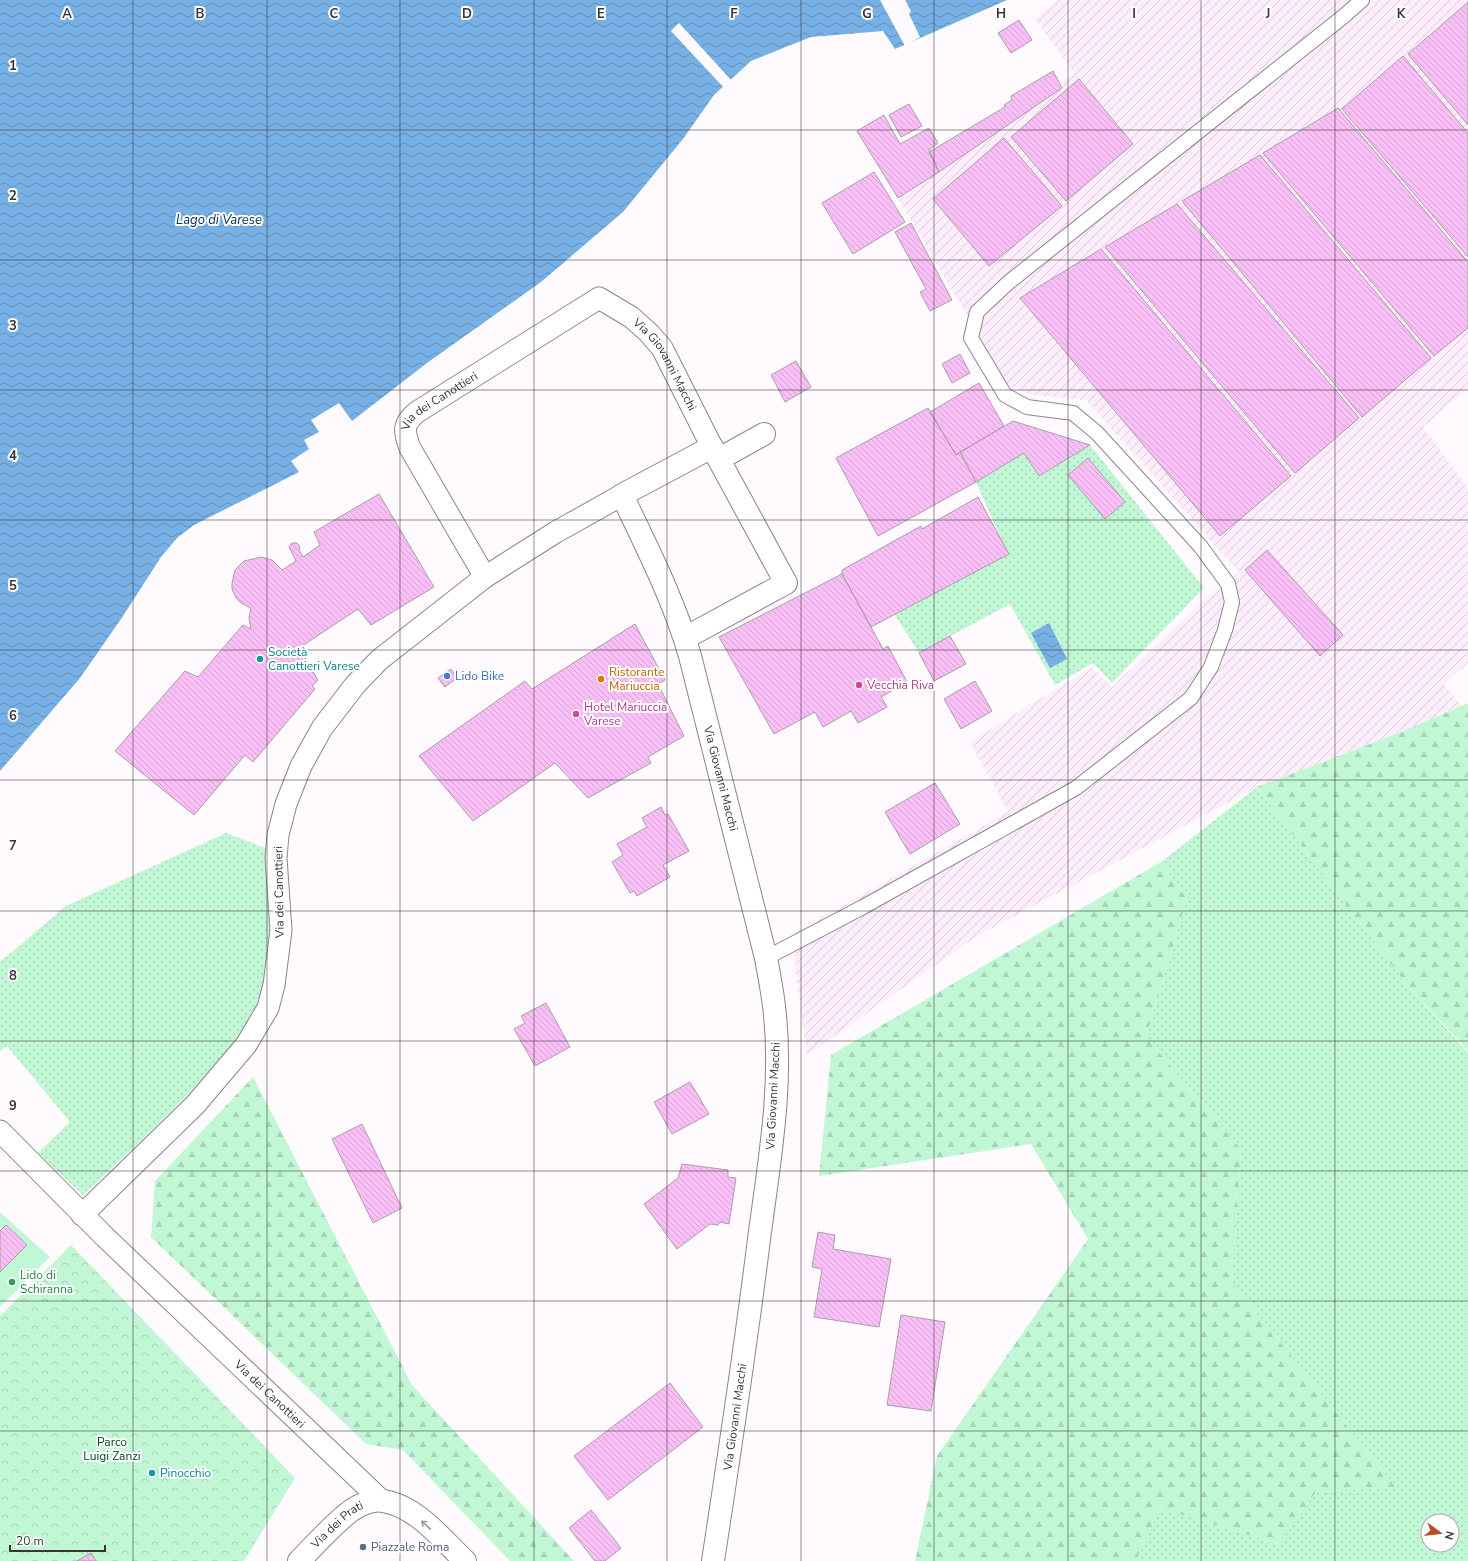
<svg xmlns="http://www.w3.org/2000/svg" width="1468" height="1561" font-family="'Nunito Sans',sans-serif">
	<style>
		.industrial { fill: url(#industrial-furrows) }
		.grass { fill: url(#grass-dots); fill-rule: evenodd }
		.forest { fill: url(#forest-firs) }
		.park { fill: url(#park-crowns) }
		.pitch { fill: #c1f7d5 }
		.water { fill: url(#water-waves) }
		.pier { fill: #fefafe }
		.building { fill: url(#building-back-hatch); stroke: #a99fa8 }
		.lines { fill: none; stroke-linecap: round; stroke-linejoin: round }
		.service-casing { stroke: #8d848c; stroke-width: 16 }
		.pedestrian-casing { stroke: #8d848c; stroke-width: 23 }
		.minor-casing { stroke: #8d848c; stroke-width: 24 }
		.tertiary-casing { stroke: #8d848c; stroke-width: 24 }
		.service { stroke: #fff; stroke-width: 14 }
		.pedestrian { stroke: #fff; stroke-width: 21 }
		.minor { stroke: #fff; stroke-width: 22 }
		.tertiary { stroke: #fff; stroke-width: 22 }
		.oneway { stroke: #9c9a9c }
		.grid { fill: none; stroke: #393539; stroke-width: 1; stroke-opacity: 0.55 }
		.culture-dot { fill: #0f9aa8; stroke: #fff; stroke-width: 1.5 }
		.shop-dot { fill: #3f7fe0; stroke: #fff; stroke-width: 1.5 }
		.food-dot { fill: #e8710a; stroke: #fff; stroke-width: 1.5 }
		.hotel-dot { fill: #d1479c; stroke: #fff; stroke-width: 1.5 }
		.leisure-dot { fill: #2e9e5b; stroke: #fff; stroke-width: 1.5 }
		.service-dot { fill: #5c6f8a; stroke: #fff; stroke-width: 1.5 }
		.labels { text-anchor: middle; stroke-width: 4; stroke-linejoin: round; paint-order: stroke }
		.street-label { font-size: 12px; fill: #393539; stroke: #fff }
		.culture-label { font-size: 12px; fill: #0d838f; stroke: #fff; text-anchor: start }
		.food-label { font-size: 12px; fill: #c56008; stroke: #fff; text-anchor: start }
		.shop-label { font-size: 12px; fill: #366cbe; stroke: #fff; text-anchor: start }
		.hotel-label { font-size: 12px; fill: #b23c85; stroke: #fff; text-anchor: start }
		.leisure-label { font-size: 12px; fill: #27864d; stroke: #fff; text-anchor: start }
		.park-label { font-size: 12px; fill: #064226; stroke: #fff }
		.service-label { font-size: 12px; fill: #4e5e75; stroke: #fff; text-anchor: start }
		.water-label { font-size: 13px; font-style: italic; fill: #043052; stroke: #fff }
		.grid-label { font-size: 13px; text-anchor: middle; font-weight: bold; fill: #393539; stroke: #fff; stroke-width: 4; stroke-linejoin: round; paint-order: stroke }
	</style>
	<defs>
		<pattern id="industrial-furrows" width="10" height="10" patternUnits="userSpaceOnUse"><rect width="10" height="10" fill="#feedfc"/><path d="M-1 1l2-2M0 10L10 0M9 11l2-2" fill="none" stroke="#daccd9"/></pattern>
		<pattern id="grass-dots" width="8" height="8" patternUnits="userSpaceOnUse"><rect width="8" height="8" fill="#c1f7d5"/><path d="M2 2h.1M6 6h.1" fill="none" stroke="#a7d4b8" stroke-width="1.8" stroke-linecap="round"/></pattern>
		<pattern id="forest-firs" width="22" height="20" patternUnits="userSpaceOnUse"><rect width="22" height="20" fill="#c1f7d5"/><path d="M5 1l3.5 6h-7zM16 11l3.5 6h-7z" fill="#a7d4b8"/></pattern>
		<pattern id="park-crowns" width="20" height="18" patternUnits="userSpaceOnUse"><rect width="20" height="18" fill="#c1f7d5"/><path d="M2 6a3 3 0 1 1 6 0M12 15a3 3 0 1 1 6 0" fill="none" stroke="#a7d4b8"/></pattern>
		<pattern id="water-waves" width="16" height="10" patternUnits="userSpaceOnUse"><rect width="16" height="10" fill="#77b0e4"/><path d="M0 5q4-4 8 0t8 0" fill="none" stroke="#6390ba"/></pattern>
		<pattern id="building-back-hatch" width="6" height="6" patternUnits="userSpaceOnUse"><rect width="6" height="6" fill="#f9bff6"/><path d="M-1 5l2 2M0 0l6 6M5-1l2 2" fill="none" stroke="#d6a5d4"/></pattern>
	</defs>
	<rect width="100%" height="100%" fill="#fefafe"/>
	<path class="industrial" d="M 1057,0 L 1468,0 L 1468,388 L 1423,427 L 1468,488 L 1468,663 L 1444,684 L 1461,706 L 1399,733 L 1257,787 L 977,936 L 807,1055 L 796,974 L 793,934 L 1008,812 L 970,742 L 1092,667 L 1112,687 L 1206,599 L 1239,572 L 1086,400 L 1033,395 L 1009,386 L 899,200 L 1074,73 L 1035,19 Z"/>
	<path class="grass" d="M 1090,445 L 1204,588 L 1112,683 L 1093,663 L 1055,685 L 1010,604 L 919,653 L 895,615 L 1008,554 L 976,482 L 1024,453 L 1040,476 Z
		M 1257,787 L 1407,985 L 1468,1053 L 1468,1561 L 1136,1561 L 1160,1508 L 1278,1544 L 1316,1492 L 1396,1487 L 1232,1282 L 1241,1149 L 1146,1037 L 1187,899 L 1161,862 ZM 1428,1521 L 1452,1521 L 1452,1545 L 1428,1545 Z
		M 226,833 L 265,848 C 270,899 275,952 259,1001 C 248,1033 225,1055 203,1079 C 165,1119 124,1157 83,1195 L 38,1153 L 70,1122 L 7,1046 L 0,1051 L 0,962 L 66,906 Z"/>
	<path class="forest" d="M 1468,703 L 1468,1051 L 1407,985 L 1257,787 L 1399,733 Z
		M 1161,862 L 1187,899 L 1146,1037 L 1241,1149 L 1232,1282 L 1396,1487 L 1316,1492 L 1278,1544 L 1160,1508 L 1136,1561 L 915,1561 L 937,1456 L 1088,1239 L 1031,1144 L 819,1176 L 831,1055 Z
		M 253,1077 L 412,1385 L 574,1561 L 510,1561 L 403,1450 L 366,1444 L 151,1237 L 155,1181 Z"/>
	<path class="park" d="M 71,1245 L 295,1478 L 244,1561 L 0,1561 L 0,1316 Z"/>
	<path class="pitch" d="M 0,1212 L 50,1257 L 0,1307 Z"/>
	<path class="water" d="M 0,0 L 1007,0 L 895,49 L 883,31 L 811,37 L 751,61 L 714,95 L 683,139 L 623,212 L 541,282 L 427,363 L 352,421 L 339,403 L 311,420 L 319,432 L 304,440 L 309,449 L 291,461 L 299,472 L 194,525 L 177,538 L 161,557 L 121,619 L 80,678 L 0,771 Z
		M 1049,623 L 1067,659 L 1050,668 L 1031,633 Z"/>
	<path class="pier" d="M 880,0 L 905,0 L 911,11 L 909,14 L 920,37 L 905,46 Z
		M 679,23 L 732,81 L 724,88 L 671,31 Z"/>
	<path class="building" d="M 1468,2 L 1468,125 L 1408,54 Z
		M 1019,20 L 1032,40 L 1011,53 L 998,33 Z
		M 1403,56 L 1468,133 L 1468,257 L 1342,109 Z
		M 1053,71 L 1062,88 L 939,172 L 929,152 L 1005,107 L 1004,105 L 1012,100 L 1011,96 Z
		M 1079,79 L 1133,144 L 1066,201 L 1011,137 Z
		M 909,104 L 922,126 L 901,137 L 889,115 Z
		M 1338,108 L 1468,262 L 1468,328 L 1434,356 L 1263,153 Z
		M 884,115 L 900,144 L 929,128 L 938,143 L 929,150 L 939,172 L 898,198 L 857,131 Z
		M 1004,138 L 1062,206 L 989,266 L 933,199 Z
		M 1260,155 L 1431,358 L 1362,417 L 1182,201 Z
		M 874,172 L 905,222 L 853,254 L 822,203 Z
		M 1177,204 L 1359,418 L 1295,473 L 1105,247 Z
		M 911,223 L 952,300 L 930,311 L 920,292 L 926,289 L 895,232 Z
		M 1101,249 L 1291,476 L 1220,536 L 1020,298 Z
		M 960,354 L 970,373 L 952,383 L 942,364 Z
		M 796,361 L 811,387 L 785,402 L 771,375 Z
		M 979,383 L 1004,426 L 956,455 L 930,412 Z
		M 928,408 L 956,455 L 960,452 L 976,482 L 878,536 L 836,458 Z
		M 1013,421 L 1090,445 L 1039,476 L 1024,453 L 976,482 L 960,452 Z
		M 1088,458 L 1125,502 L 1105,519 L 1068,475 Z
		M 379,494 L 434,587 L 371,625 L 358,609 L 299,648 L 318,680 L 312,686 L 315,689 L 253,762 L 245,755 L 194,815 L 115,751 L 185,671 L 198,677 L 243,625 L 251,629 L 249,618 L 251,608 L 241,603 L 236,598 L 232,589 L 232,583 L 235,570 L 244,561 L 261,557 L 272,560 L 282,570 L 296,561 L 289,547 L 292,543 L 297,543 L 300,547 L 299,550 L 303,557 L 320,545 L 314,532 Z
		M 978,497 L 1009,554 L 871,627 L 842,574 L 842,570 L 921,526 L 922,529 Z
		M 1267,550 L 1343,635 L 1320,656 L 1245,570 Z
		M 842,574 L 883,649 L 888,646 L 907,682 L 881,697 L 887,707 L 858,723 L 851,711 L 823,727 L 815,712 L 774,734 L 719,637 Z
		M 635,624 L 665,680 L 658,684 L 684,736 L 648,757 L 651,763 L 588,798 L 555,763 L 473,821 L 419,756 L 525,681 L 532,689 Z
		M 950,636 L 966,664 L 934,681 L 919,653 Z
		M 451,669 L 457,678 L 445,687 L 438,678 Z
		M 975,681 L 992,711 L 961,729 L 944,699 Z
		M 935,783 L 960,824 L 910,854 L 885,812 Z
		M 661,807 L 665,815 L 668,814 L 689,851 L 663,865 L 670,877 L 637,896 L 634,891 L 630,893 L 612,862 L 623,855 L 617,844 L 647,827 L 642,818 Z
		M 546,1003 L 570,1047 L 535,1066 L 514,1029 L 525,1023 L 521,1016 Z
		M 690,1082 L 709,1114 L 672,1134 L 654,1102 Z
		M 362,1124 L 402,1208 L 373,1223 L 332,1139 Z
		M 682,1164 L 728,1170 L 728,1177 L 736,1178 L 729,1224 L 720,1222 L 718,1225 L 710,1224 L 677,1249 L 644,1204 L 678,1178 Z
		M 6,1225 L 27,1245 L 0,1272 L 0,1231 Z
		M 818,1232 L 835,1235 L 833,1249 L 891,1259 L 879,1327 L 814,1317 L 822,1269 L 812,1267 Z
		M 901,1315 L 945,1322 L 931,1411 L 887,1405 Z
		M 670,1383 L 703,1427 L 608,1500 L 574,1456 Z
		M 591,1510 L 621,1548 L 605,1561 L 595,1561 L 569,1528 Z
		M 91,1553 L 96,1561 L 77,1561 Z"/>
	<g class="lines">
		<g class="service-casing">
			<path id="service" d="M 766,958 L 863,907 L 1076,788 L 1191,698 L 1211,667 L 1225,630 L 1232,602 L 1228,584 L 1201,547 L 1097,433 L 1073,413 L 1027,407 L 1005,395 L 971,338 L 977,312 L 1009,282 L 1344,16 L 1362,0"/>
		</g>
		<g class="pedestrian-casing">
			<g id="pedestrian">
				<path id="s1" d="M 485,577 L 410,448 C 404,432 402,424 417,412 L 599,298 L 631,317 L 649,333 L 662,348 L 712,447"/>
				<path id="s2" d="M 0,1131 L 105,1237 L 382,1501"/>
				<path d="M 82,1215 L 195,1105 L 246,1045 L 268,1008 L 274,985 L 281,930 L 276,858 L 278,835 L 286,804 L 301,766 L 322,728 L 355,685 L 379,660 L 485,577 L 556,532 L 622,495"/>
			</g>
		</g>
		<g class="minor-casing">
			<g id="minor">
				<path d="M 719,459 L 764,434"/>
				<path id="s3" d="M 685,638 L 786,583 L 712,447 L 622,495 C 647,548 674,600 690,656 L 766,958 C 769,974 772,990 774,1006 C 784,1086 768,1168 758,1247 C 745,1352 729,1456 713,1561"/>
			</g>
		</g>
		<g class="tertiary-casing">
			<g id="tertiary">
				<path id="s4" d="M 299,1561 C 314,1546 335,1522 352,1510 C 360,1505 372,1499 383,1501 C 415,1505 443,1540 465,1561"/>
			</g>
		</g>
		<use href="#service" class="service"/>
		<use href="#pedestrian" class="pedestrian"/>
		<use href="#minor" class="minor"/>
		<use href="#tertiary" class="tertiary"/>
	</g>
	<defs><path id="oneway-shaft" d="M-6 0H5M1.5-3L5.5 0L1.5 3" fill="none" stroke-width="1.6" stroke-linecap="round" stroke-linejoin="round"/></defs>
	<use class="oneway" href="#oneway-shaft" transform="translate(426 1525) rotate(-137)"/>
	<path class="grid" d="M 133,0 L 133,1561M 267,0 L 267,1561M 400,0 L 400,1561M 534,0 L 534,1561M 667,0 L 667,1561M 801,0 L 801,1561M 934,0 L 934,1561M 1068,0 L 1068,1561M 1201,0 L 1201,1561M 1335,0 L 1335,1561M 0,130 L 1468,130M 0,260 L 1468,260M 0,390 L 1468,390M 0,520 L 1468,520M 0,650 L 1468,650M 0,780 L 1468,780M 0,911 L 1468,911M 0,1041 L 1468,1041M 0,1171 L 1468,1171M 0,1301 L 1468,1301M 0,1431 L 1468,1431"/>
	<g class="culture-dot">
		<circle cx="260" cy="659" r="4"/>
		<circle cx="152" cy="1473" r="4"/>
	</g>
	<circle class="shop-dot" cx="447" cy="676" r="4"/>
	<circle class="food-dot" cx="601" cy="679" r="4"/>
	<g class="hotel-dot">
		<circle cx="859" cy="685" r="4"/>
		<circle cx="576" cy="714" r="4"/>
	</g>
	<circle class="leisure-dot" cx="12" cy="1282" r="4"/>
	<circle class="service-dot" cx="363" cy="1547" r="4"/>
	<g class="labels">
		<g class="street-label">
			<text dy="4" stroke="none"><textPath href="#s1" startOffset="501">Via Giovanni Macchi</textPath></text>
			<text dy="4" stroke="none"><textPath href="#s1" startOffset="214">Via dei Canottieri</textPath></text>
			<text dy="4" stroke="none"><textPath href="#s3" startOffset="673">Via Giovanni Macchi</textPath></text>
			<text transform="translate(279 892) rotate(-91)" y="4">Via dei Canottieri</text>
			<text transform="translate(773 1096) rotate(-87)" y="4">Via Giovanni Macchi</text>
			<text dy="4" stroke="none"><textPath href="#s2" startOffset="377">Via dei Canottieri</textPath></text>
			<text transform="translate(735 1417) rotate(-82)" y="4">Via Giovanni Macchi</text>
			<text dy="4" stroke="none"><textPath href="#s4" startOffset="53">Via dei Prati</textPath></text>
		</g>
		<g class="culture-label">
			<text x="268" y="656">Società<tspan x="268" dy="14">Canottieri Varese</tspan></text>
			<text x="160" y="1477">Pinocchio</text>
		</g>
		<g class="food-label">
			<text x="609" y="676">Ristorante<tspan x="609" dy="14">Mariuccia</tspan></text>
		</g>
		<g class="shop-label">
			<text x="455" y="680">Lido Bike</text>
		</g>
		<g class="hotel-label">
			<text x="867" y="689">Vecchia Riva</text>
			<text x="584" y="711">Hotel Mariuccia<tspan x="584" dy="14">Varese</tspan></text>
		</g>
		<g class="leisure-label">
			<text x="20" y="1279">Lido di<tspan x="20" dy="14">Schiranna</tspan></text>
		</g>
		<g class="park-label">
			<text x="112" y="1446">Parco<tspan x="112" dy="14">Luigi Zanzi</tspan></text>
		</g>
		<g class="service-label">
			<text x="371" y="1551">Piazzale Roma</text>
		</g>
		<g class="water-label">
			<text x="219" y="224">Lago di Varese</text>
		</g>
	</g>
	<g class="grid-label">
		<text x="67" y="18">A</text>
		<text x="200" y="18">B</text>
		<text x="334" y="18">C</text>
		<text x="467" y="18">D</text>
		<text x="601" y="18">E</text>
		<text x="734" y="18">F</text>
		<text x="867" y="18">G</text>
		<text x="1001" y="18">H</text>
		<text x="1134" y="18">I</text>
		<text x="1268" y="18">J</text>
		<text x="1401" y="18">K</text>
		<text x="13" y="70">1</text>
		<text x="13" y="200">2</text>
		<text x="13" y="330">3</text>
		<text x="13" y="460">4</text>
		<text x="13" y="590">5</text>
		<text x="13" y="720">6</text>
		<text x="13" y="850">7</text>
		<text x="13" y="980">8</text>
		<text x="13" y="1110">9</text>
	</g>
	<g transform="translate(1440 1533) rotate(105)"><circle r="19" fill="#ffffff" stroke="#b0aeb0"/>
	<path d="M0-3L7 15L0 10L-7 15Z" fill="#b74f2b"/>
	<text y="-6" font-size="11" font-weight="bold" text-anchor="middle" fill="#393539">N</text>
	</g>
	<path d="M10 1545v6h95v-6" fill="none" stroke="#393539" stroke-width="2"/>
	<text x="16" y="1545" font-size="12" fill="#393539" stroke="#ffffff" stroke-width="3" paint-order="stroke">20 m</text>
</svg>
